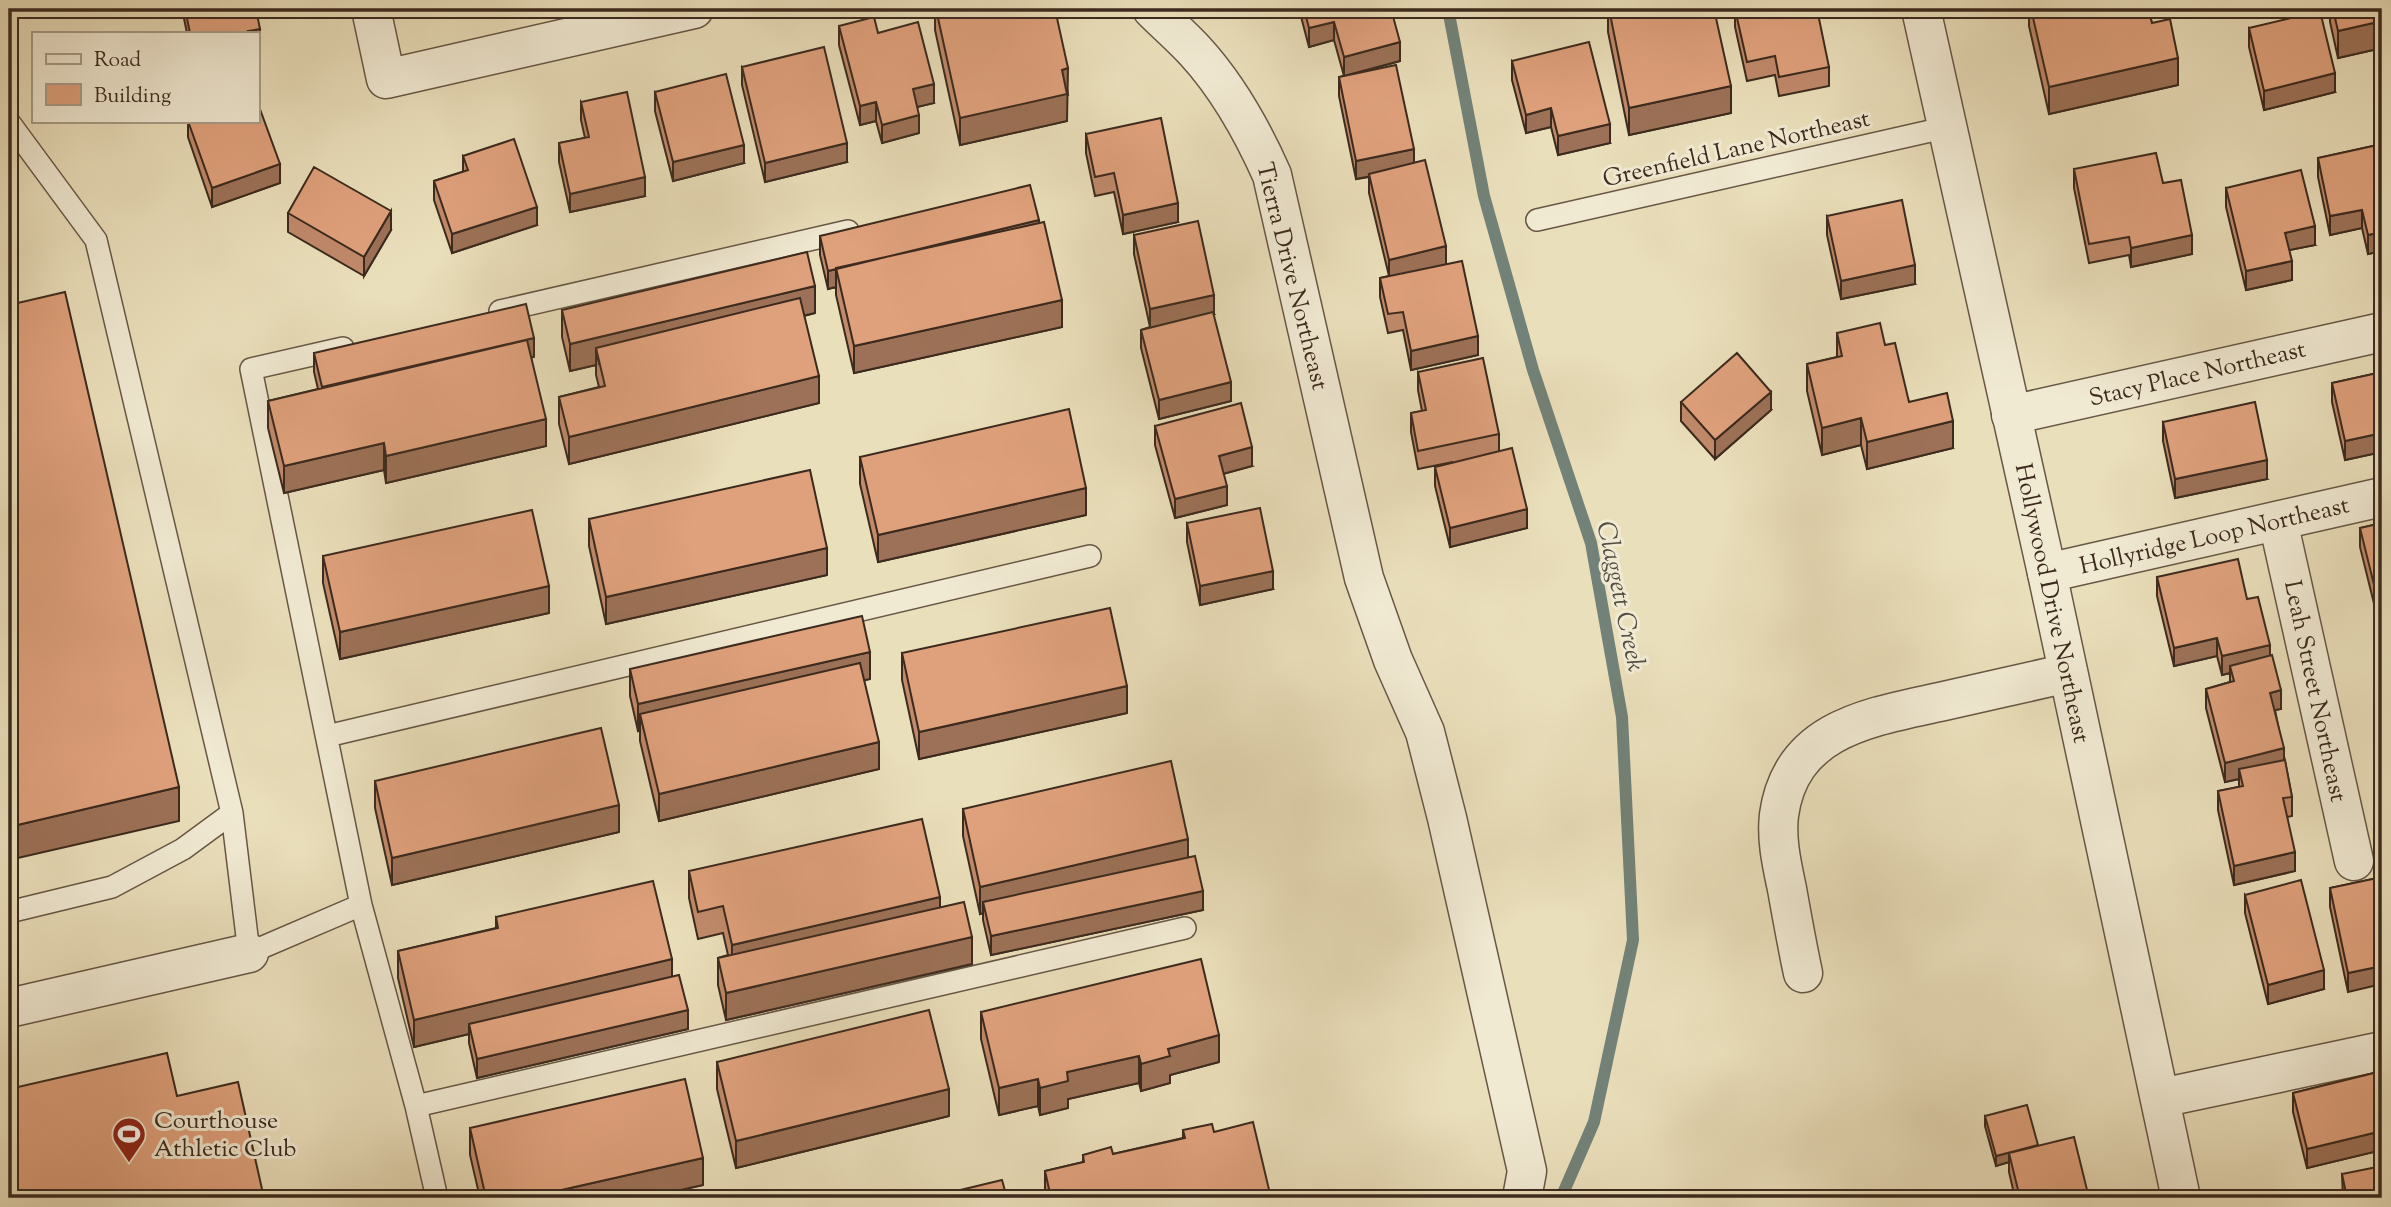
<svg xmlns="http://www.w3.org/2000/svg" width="2391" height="1207" font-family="'Sorts Mill Goudy',serif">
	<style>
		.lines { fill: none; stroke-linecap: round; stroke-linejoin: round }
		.stream { stroke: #738278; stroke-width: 12 }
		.service-casing { stroke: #685745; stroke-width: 24 }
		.minor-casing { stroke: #685745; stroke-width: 41 }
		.tertiary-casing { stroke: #685745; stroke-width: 41 }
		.service { stroke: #f1ead3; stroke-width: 21 }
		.minor { stroke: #f1ead3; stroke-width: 38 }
		.tertiary { stroke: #f1ead3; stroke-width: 38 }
		.wall { fill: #c08a6b; stroke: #3c2a1e; stroke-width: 2 }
		.shaded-wall { fill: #9c7157; stroke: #3c2a1e; stroke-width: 2 }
		.building { fill: #dfa17c; stroke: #3c2a1e; stroke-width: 2 }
		.labels { text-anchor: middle; stroke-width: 6; stroke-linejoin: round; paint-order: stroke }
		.street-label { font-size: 24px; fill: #3c2a1e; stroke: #f1ead3 }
		.poi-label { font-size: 24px; fill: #3c2a1e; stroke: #f1ead3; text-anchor: start }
		.water-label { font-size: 26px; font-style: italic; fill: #534e44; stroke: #f1ead3 }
	</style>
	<rect width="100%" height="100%" fill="#eadfbb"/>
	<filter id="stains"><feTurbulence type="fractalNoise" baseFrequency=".00286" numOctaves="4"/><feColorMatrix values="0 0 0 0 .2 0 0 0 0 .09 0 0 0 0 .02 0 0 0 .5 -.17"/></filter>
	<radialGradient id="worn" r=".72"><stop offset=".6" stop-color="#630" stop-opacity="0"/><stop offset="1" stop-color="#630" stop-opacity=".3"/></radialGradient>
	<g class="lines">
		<path class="stream" d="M 1448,9 L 1484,196 L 1533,370 L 1591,543 L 1622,717 L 1633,940 L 1594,1122 L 1561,1198"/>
		<g class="service-casing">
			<path id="service" d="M 9,122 L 96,240 L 232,813 L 249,953 L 361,905 L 416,1106 L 437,1198
				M 1537,220 L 1948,127
				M 500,311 L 848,231
				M 343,348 L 251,369 L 361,905
				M 327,736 L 1090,556
				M 9,912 L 112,887 L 183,849 L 232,813
				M 416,1106 L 1185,928"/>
		</g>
		<g class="minor-casing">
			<path id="minor" d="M 371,9 L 386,79 L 694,9
				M 1152,9 C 1166,23 1181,36 1195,51 C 1228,87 1252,130 1272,175 L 1364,578 L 1393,660 L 1425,732 L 1447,818 L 1527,1171 L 1522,1198
				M 2011,415 L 2382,332
				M 2278,521 L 2354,861
				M 2047,573 L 2382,497
				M 1803,973 C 1797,945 1792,917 1787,889 C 1782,865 1776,840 1779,815 C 1791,727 1872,717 1944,701 C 1985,692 2027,682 2068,673
				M 9,1008 L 249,953
				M 2161,1098 L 2382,1051"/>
		</g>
		<g class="tertiary-casing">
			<path id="tertiary" d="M 1921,9 L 2047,573 L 2181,1198"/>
		</g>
		<use href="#service" class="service"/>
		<use href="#minor" class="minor"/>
		<use href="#tertiary" class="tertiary"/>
	</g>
	<path class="wall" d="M 182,9 L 256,9 L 260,47 L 257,33 L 187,33 Z
		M 935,9 L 1055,9 L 1068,95 L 1067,95 L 1067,121 L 960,145 L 935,30 Z
		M 1299,9 L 1391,9 L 1400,61 L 1346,76 L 1414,163 L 1446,264 L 1478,355 L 1411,370 L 1403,330 L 1388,333 L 1380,297 L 1380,278 L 1389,276 L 1369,193 L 1369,177 L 1356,179 L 1339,96 L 1339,77 L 1344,76 L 1334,40 L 1309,47 Z
		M 1608,9 L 1714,9 L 1731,113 L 1629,135 L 1608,32 Z
		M 1735,9 L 1829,67 L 1829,86 L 1779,96 L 1775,75 L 1747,81 L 1735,27 Z
		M 2029,9 L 2148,9 L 2152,23 L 2178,85 L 2049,114 L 2029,26 Z
		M 2330,9 L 2382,9 L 2382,48 L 2338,58 L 2330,22 Z
		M 839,26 L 878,33 L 934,103 L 917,107 L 919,133 L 882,143 L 876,121 L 860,125 L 839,45 Z
		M 2249,28 L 2335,92 L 2264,110 L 2249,47 Z
		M 1512,61 L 1610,143 L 1558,155 L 1551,127 L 1526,133 L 1512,80 Z
		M 742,67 L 847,162 L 765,182 L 742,85 Z
		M 655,92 L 744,163 L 673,181 L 655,111 Z
		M 581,102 L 645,196 L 570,212 L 559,162 L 559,143 L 585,138 L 581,120 Z
		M 188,121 L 257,121 L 280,183 L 212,207 L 188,137 Z
		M 1086,134 L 1178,222 L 1123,234 L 1114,192 L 1095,196 L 1086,153 Z
		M 2382,144 L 2382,251 L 2368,254 L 2362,228 L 2330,235 L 2318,177 L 2318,158 Z
		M 463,156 L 537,225 L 452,253 L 434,200 L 434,181 L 463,172 Z
		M 2074,169 L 2163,183 L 2192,254 L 2131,267 L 2129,255 L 2089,263 L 2074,188 Z
		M 2226,188 L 2315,245 L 2289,250 L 2292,280 L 2246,290 L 2226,207 Z
		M 288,213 L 391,230 L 364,276 L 288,232 Z
		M 1827,216 L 1915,284 L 1841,299 L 1827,235 Z
		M 1039,223 L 1062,327 L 854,373 L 836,295 L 836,287 L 828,289 L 820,255 L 820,236 Z
		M 1134,235 L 1214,314 L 1213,314 L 1231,401 L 1159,419 L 1141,348 L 1141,330 L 1150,327 L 1134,254 Z
		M 562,310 L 815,313 L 804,316 L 819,403 L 569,464 L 559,424 L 559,397 L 599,387 L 596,375 L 596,365 L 570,371 L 562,337 Z
		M 1837,333 L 1885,345 L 1909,402 L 1953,448 L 1867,469 L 1861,445 L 1822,455 L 1807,391 L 1807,364 L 1837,357 Z
		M 314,353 L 534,357 L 531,357 L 546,446 L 386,483 L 384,470 L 284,493 L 268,428 L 268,401 L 318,389 L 314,372 Z
		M 1418,372 L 1499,434 L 1499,451 L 1527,528 L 1450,547 L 1435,486 L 1435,467 L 1453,462 L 1418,469 L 1411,432 L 1411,413 L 1422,411 L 1418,390 Z
		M 2382,372 L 2382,452 L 2345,460 L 2332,402 L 2332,383 Z
		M 1681,402 L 1771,410 L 1715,459 L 1681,421 Z
		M 2163,422 L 2267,479 L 2175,498 L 2163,441 Z
		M 1155,426 L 1252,466 L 1223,474 L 1227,505 L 1175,518 L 1155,445 Z
		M 860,457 L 1086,515 L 878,562 L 860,484 Z
		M 589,519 L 827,575 L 606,624 L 589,546 Z
		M 1187,523 L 1273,589 L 1200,605 L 1187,542 Z
		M 2382,523 L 2382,627 L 2380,628 L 2360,547 L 2360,528 Z
		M 323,556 L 549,613 L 340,659 L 323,583 Z
		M 2157,577 L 2247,599 L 2270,656 L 2281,709 L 2275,710 L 2292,797 L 2292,816 L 2287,817 L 2295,871 L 2234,885 L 2218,810 L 2218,791 L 2239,787 L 2239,779 L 2225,782 L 2206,708 L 2206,689 L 2230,682 L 2230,673 L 2222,675 L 2217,656 L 2174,666 L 2157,596 Z
		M 902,653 L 1127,713 L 919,759 L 902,680 Z
		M 630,669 L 870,679 L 864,680 L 879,769 L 659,821 L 640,741 L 640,730 L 638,731 L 630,696 Z
		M 375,781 L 619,832 L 392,885 L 375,808 Z
		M 963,809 L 1188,857 L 1203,910 L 991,955 L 983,920 L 983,913 L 980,914 L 963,836 Z
		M 689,871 L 940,908 L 972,964 L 726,1020 L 718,985 L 718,958 L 728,955 L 723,933 L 698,939 L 689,898 Z
		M 2382,877 L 2348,992 L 2330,907 L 2330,888 Z
		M 2245,895 L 2324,989 L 2268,1004 L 2245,913 Z
		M 496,917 L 672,977 L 688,1029 L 477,1078 L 469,1043 L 469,1034 L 414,1047 L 398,978 L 398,951 L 496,928 Z
		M 981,1012 L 1219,1062 L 1170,1075 L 1170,1083 L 1141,1091 L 1139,1083 L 1068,1099 L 1068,1108 L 1040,1115 L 1038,1106 L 999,1115 L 981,1039 Z
		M 717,1062 L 949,1116 L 736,1168 L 717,1089 Z
		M 2382,1071 L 2382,1150 L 2307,1168 L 2293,1112 L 2293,1093 Z
		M 1985,1116 L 2038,1146 L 2089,1198 L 2015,1198 L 2009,1172 L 2009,1162 L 1996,1166 L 1985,1126 Z
		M 470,1128 L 703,1185 L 645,1198 L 480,1198 L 470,1155 Z
		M 1183,1130 L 1214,1132 L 1271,1198 L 1045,1198 L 1045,1171 L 1083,1162 L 1083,1155 L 1113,1154 L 1183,1138 Z
		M 2342,1174 L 2382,1198 L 2343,1198 Z"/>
	<path class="shaded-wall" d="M 2382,21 L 2382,48 L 2338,58 L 2338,31 Z
		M 1334,22 L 1334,40 L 1309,47 L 1309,28 Z
		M 260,29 L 260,47 L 257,48 L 257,33 L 248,33 L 248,31 Z
		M 1400,42 L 1400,61 L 1344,76 L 1344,57 Z
		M 2178,58 L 2178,85 L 2049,114 L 2049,87 Z
		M 1068,68 L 1067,121 L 960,145 L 960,118 L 1062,70 Z
		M 2335,73 L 2335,92 L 2264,110 L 2264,91 Z
		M 934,84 L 934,103 L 913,108 L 913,89 Z
		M 1731,86 L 1731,113 L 1629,135 L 1629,108 Z
		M 876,102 L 876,121 L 860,125 L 860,106 Z
		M 1551,108 L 1551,127 L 1526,133 L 1526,115 Z
		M 919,115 L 919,133 L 882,143 L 882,125 Z
		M 1610,124 L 1610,143 L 1558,155 L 1558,136 Z
		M 847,143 L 847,162 L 765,182 L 765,163 Z
		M 744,145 L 744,163 L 673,181 L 673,162 Z
		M 1414,149 L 1414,168 L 1356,179 L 1356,161 Z
		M 280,164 L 280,183 L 212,207 L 212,188 Z
		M 645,177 L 645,196 L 570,212 L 570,194 Z
		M 1178,203 L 1178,222 L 1123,234 L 1123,215 Z
		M 537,207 L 537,225 L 452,253 L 452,234 Z
		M 2362,210 L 2362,228 L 2330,235 L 2330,216 Z
		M 391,211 L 391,230 L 364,276 L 364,257 Z
		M 1039,220 L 1039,239 L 836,269 Z
		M 2315,226 L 2315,245 L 2285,251 L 2285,233 Z
		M 2382,232 L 2382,251 L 2368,254 L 2368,235 Z
		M 2192,235 L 2192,254 L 2131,267 L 2131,248 Z
		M 1446,246 L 1446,265 L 1389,278 L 1389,260 Z
		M 2292,261 L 2292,280 L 2246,290 L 2246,271 Z
		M 1915,265 L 1915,284 L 1841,299 L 1841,281 Z
		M 836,269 L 836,287 L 828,289 L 828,271 Z
		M 815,286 L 815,313 L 599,364 L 596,348 L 596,365 L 570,371 L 570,344 Z
		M 1214,295 L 1214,314 L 1150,328 L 1150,309 Z
		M 1062,300 L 1062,327 L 854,373 L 854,346 Z
		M 1478,336 L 1478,355 L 1411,370 L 1411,351 Z
		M 534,338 L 534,357 L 322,405 L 322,387 Z
		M 819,376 L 819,403 L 569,464 L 569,437 Z
		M 1231,382 L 1231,401 L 1159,419 L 1159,400 Z
		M 1771,392 L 1771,410 L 1715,459 L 1715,440 Z
		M 1861,418 L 1861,445 L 1822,455 L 1822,428 Z
		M 546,419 L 546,446 L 386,483 L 386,456 Z
		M 1953,421 L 1953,448 L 1867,469 L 1867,442 Z
		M 2382,433 L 2382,452 L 2345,460 L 2345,441 Z
		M 384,443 L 384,470 L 284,493 L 284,466 Z
		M 1252,447 L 1252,466 L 1219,475 L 1219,456 Z
		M 2267,460 L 2267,479 L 2175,498 L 2175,479 Z
		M 1227,486 L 1227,505 L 1175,518 L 1175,499 Z
		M 1086,488 L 1086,515 L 878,562 L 878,535 Z
		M 1527,509 L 1527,528 L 1450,547 L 1450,528 Z
		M 827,548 L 827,575 L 606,624 L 606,597 Z
		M 1273,571 L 1273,589 L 1200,605 L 1200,586 Z
		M 549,586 L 549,613 L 340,659 L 340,632 Z
		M 2382,608 L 2382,627 L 2380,628 L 2380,609 Z
		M 2217,638 L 2217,656 L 2174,666 L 2174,648 Z
		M 2270,645 L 2270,664 L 2230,666 L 2230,673 L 2222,675 L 2222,656 Z
		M 870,652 L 870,679 L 644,730 L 640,714 L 640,730 L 638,731 L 638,704 Z
		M 1127,686 L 1127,713 L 919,759 L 919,732 Z
		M 2281,690 L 2281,709 L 2270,711 L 2270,693 Z
		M 879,742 L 879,769 L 659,821 L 659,794 Z
		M 2284,748 L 2284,767 L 2239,769 L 2239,779 L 2225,782 L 2225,763 Z
		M 179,787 L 179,821 L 9,860 L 9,827 Z
		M 619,805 L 619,832 L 392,885 L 392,858 Z
		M 1188,839 L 1188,866 L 983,902 L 983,913 L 980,914 L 980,887 Z
		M 2295,852 L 2295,871 L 2234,885 L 2234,866 Z
		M 1203,891 L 1203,910 L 991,955 L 991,936 Z
		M 940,897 L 940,924 L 732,972 L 732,945 Z
		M 972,937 L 972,964 L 726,1020 L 726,993 Z
		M 672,959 L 672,986 L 469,1024 L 469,1034 L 414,1047 L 414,1020 Z
		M 2382,966 L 2382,984 L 2348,992 L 2348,973 Z
		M 2324,970 L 2324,989 L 2268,1004 L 2268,985 Z
		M 688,1010 L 688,1029 L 477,1078 L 477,1059 Z
		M 1219,1035 L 1219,1062 L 1170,1075 L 1170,1083 L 1141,1091 L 1141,1064 L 1168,1049 Z
		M 1139,1056 L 1139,1083 L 1068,1099 L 1068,1108 L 1040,1115 L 1040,1088 L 1067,1072 Z
		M 1038,1079 L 1038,1106 L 999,1115 L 999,1088 Z
		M 949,1089 L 949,1116 L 736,1168 L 736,1141 Z
		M 2382,1131 L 2382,1150 L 2307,1168 L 2307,1149 Z
		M 2038,1145 L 2009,1153 L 2009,1162 L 1996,1166 L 1996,1156 Z
		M 703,1158 L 703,1185 L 645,1198 L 526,1198 Z"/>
	<path class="building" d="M 185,9 L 256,9 L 260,29 L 248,31 L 249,33 L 190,33 Z
		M 936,9 L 1055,9 L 1068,68 L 1062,70 L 1067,94 L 960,118 Z
		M 1304,9 L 1391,9 L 1400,42 L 1344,57 L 1334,22 L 1309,28 Z
		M 1609,9 L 1714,9 L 1731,86 L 1629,108 Z
		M 1735,9 L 1817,9 L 1829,67 L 1779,77 L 1775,56 L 1747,62 Z
		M 2031,9 L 2148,9 L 2152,23 L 2170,19 L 2178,58 L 2049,87 Z
		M 2333,9 L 2382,9 L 2382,21 L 2338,31 Z
		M 2320,11 L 2335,73 L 2264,91 L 2249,28 Z
		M 874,17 L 878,33 L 918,22 L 934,84 L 913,89 L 919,115 L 882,125 L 876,102 L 860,106 L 839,26 Z
		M 1589,42 L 1610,124 L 1558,136 L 1551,108 L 1526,115 L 1512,61 Z
		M 824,47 L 847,143 L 765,163 L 742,67 Z
		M 1396,65 L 1414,149 L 1356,161 L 1339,77 Z
		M 726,74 L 744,145 L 673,162 L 655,92 Z
		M 627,92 L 645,177 L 570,194 L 559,143 L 589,137 L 581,102 Z
		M 257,101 L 280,164 L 212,188 L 188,121 L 257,121 Z
		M 1161,118 L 1178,203 L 1123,215 L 1114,173 L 1095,177 L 1086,134 Z
		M 514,139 L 537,207 L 452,234 L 434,181 L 468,170 L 463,156 Z
		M 2382,144 L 2382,232 L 2368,235 L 2362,210 L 2330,216 L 2318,158 Z
		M 2156,153 L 2163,183 L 2181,180 L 2192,235 L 2131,248 L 2129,237 L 2089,244 L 2074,169 Z
		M 1425,160 L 1446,246 L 1389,260 L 1369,174 Z
		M 314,167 L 391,211 L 364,257 L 288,213 Z
		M 2301,170 L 2315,226 L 2285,233 L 2292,261 L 2246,271 L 2226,188 Z
		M 1030,185 L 1039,220 L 828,271 L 820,236 Z
		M 1902,200 L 1915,265 L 1841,281 L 1827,216 Z
		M 1198,221 L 1214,295 L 1150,309 L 1134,235 Z
		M 1044,222 L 1062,300 L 854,346 L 836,268 Z
		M 807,252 L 815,286 L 570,344 L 562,310 Z
		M 1462,261 L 1478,336 L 1411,351 L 1403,312 L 1388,314 L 1380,278 Z
		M 65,292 L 179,787 L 9,827 L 9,305 Z
		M 800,298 L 819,376 L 569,437 L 559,397 L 605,386 L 596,348 Z
		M 526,304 L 534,338 L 322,387 L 314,353 Z
		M 1213,312 L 1231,382 L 1159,400 L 1141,330 Z
		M 1880,323 L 1885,345 L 1895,343 L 1909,402 L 1947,393 L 1953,421 L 1867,442 L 1861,418 L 1822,428 L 1807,364 L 1842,356 L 1837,333 Z
		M 527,340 L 546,419 L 386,456 L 384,443 L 284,466 L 268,401 Z
		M 1737,353 L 1771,392 L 1715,440 L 1681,402 Z
		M 1483,358 L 1499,434 L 1418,451 L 1411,413 L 1426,410 L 1418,372 Z
		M 2382,372 L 2382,433 L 2345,441 L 2332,383 Z
		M 2255,402 L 2267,460 L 2175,479 L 2163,422 Z
		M 1241,403 L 1252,447 L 1219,456 L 1227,486 L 1175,499 L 1155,426 Z
		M 1069,409 L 1086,488 L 878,535 L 860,457 Z
		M 1512,448 L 1527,509 L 1450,528 L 1435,467 Z
		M 810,470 L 827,548 L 606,597 L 589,519 Z
		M 1260,508 L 1273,571 L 1200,586 L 1187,523 Z
		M 532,510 L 549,586 L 340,632 L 323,556 Z
		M 2382,523 L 2382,608 L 2380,609 L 2360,528 Z
		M 2238,559 L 2247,599 L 2258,597 L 2270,645 L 2222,656 L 2217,638 L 2174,648 L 2157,577 Z
		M 1110,608 L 1127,686 L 919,732 L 902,653 Z
		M 862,616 L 870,652 L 638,704 L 630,669 Z
		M 2272,655 L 2281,690 L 2270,693 L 2284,748 L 2225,763 L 2206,689 L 2234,681 L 2230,666 Z
		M 860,663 L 879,742 L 659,794 L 640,714 Z
		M 601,728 L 619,805 L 392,858 L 375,781 Z
		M 2285,760 L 2292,797 L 2283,798 L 2295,852 L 2234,866 L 2218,791 L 2243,786 L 2239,769 Z
		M 1171,761 L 1188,839 L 980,887 L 963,809 Z
		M 922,819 L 940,897 L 732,945 L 723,906 L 698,912 L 689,871 Z
		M 1195,856 L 1203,891 L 991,936 L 983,902 Z
		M 2382,877 L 2382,966 L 2348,973 L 2330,888 Z
		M 2301,880 L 2324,970 L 2268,985 L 2245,895 Z
		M 653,881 L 672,959 L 414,1020 L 398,951 L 498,928 L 496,917 Z
		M 964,902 L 972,937 L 726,993 L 718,958 Z
		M 1201,959 L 1219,1035 L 1168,1049 L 1170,1056 L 1141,1064 L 1139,1056 L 1067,1072 L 1068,1081 L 1040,1088 L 1038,1079 L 999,1088 L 981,1012 Z
		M 679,975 L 688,1010 L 477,1059 L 469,1024 Z
		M 929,1010 L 949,1089 L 736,1141 L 717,1062 Z
		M 167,1053 L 177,1096 L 238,1082 L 264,1198 L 9,1198 L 9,1089 Z
		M 2382,1071 L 2382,1131 L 2307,1149 L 2293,1093 Z
		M 685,1079 L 703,1158 L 526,1198 L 486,1198 L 470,1128 Z
		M 2027,1105 L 2038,1145 L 1996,1156 L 1985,1116 Z
		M 1253,1122 L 1271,1198 L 1051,1198 L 1045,1171 L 1084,1162 L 1083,1155 L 1111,1147 L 1113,1154 L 1185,1138 L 1183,1130 L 1212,1124 L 1214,1132 Z
		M 2074,1137 L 2089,1198 L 2020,1198 L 2009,1153 Z
		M 2382,1166 L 2382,1198 L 2347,1198 L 2342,1174 Z
		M 1002,1180 L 1007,1198 L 927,1198 Z"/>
	<defs>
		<g id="stadium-pin" transform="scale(1.75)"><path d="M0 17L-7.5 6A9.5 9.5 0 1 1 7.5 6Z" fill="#8f2418" stroke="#f1ead3"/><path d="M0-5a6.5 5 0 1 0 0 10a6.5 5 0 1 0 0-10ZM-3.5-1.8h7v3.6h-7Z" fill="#fff"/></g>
	</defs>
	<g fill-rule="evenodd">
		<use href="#stadium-pin" x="129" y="1134"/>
	</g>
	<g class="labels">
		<g class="street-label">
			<text transform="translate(1736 148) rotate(-13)" y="8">Greenfield Lane Northeast</text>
			<text transform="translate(1293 276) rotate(76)" y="8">Tierra Drive Northeast</text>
			<text transform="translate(2197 373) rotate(-13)" y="8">Stacy Place Northeast</text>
			<text transform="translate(2214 535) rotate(-13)" y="8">Hollyridge Loop Northeast</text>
			<text transform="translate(2053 603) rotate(78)" y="8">Hollywood Drive Northeast</text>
			<text transform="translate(2316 691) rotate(78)" y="8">Leah Street Northeast</text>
		</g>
		<g class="poi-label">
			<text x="154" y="1128">Courthouse<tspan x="154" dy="28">Athletic Club</tspan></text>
		</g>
		<g class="water-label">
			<text transform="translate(1622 596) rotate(78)" y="9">Claggett Creek</text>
		</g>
	</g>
	<rect width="2391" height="1207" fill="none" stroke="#eadfbb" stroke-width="35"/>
	<rect x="10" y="10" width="2370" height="1186" fill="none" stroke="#3c2a1e" stroke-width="3.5"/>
	<rect x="18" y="18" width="2356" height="1172" fill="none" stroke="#3c2a1e" stroke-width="2"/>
	<rect x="32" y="32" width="228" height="91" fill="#f1ead3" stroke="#a99d8b" stroke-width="2"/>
	<rect x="46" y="54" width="35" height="10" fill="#f1ead3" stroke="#a99d8b" stroke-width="2"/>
	<text x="94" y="66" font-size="21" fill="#3c2a1e">Road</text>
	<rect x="46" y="84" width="35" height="21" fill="#dfa17c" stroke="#a99d8b" stroke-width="2"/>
	<text x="94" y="102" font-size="21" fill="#3c2a1e">Building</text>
	<rect width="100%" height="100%" filter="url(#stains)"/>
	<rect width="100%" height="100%" fill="url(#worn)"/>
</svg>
